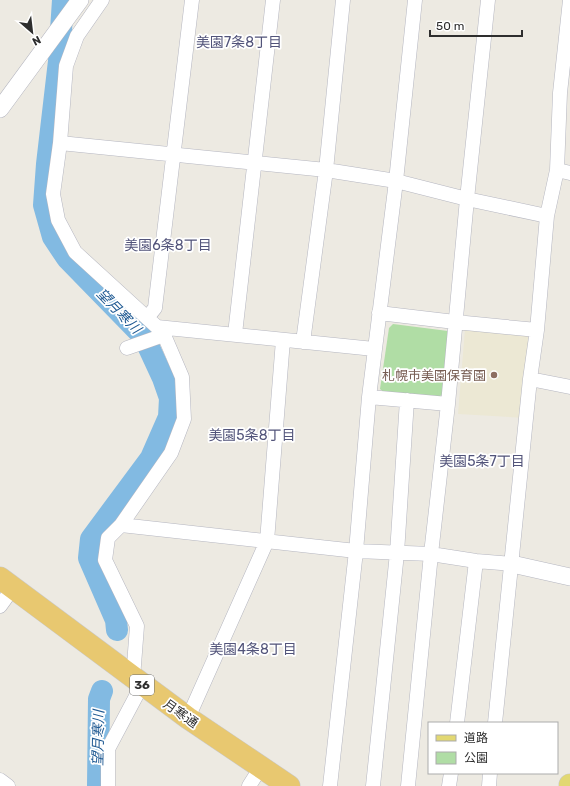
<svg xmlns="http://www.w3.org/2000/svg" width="570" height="786" font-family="Rubik,'Noto Sans JP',sans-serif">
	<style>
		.education { fill: #ece8d4 }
		.green { fill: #b0dda5 }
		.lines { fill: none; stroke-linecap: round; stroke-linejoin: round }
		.river { stroke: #82bae2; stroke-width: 22 }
		.minor-casing { stroke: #b5b6c0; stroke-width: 15 }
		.tertiary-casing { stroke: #b5b6c0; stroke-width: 18 }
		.primary-casing { stroke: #c9c9c9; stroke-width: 23 }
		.trunk-casing { stroke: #c9c9c9; stroke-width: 23 }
		.minor { stroke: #fff; stroke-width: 14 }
		.tertiary { stroke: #fff; stroke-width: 17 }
		.primary { stroke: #e2d872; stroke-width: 22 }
		.trunk { stroke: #e8c870; stroke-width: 22 }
		.education-dot { fill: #8d6e63; stroke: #fff; stroke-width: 1.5 }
		.labels { text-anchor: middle; stroke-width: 3.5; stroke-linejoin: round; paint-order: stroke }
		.shield { fill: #fff; stroke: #6d6d6d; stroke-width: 1 }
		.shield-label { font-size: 12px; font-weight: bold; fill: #2e2e2e }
		.education-label { font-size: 13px; fill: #785e54; stroke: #fff; text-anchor: end }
		.street-label { font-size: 13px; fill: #2e2e2e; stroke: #fff }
		.neighbourhood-label { font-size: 14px; fill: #52547a; stroke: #fff }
		.water-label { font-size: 14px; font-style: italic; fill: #1e5992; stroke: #fff }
	</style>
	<rect width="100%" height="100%" fill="#edeae2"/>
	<path class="education" d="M 465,329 L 530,336 L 525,418 L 458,414 Z"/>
	<path class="green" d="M 393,324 L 448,331 L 444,394 L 436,398 L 386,394 L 380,389 L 389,328 Z"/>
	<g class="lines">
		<path class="river" d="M 63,0 L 59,61 L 47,164 L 44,205 L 53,237 L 67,258 L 144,337 L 163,378 L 170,398 L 169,417 L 151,458 L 91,539 L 89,558 L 116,620 L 117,630
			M 98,786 L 99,699 L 102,691"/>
		<g class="minor-casing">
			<path id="minor" d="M 102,0 L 77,36 L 66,66 L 60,143 L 53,194 L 58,220 L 75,252 L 157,327 L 164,335 L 182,377 L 184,419 L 171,453 L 121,525 L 108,538 L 105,560 L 137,626 L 133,678
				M 60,143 L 326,170 L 396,181 L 467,199 L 547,216
				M 557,170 L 570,173
				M 379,313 L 455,322 L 537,330
				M 147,318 L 155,308 L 192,0
				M 157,327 L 374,349
				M 235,334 L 273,0
				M 303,342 L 326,170 L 343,0
				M 127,348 L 164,335
				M 530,379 L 570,387
				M 369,397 L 448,404
				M 121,525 L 356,551 L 431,554 L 476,561 L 512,564
				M 0,606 L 13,588
				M 188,718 L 267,541 L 283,340
				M 457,723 L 476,561
				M 495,723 L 530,379 L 537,330 L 547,216 L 557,170 L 560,93 L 570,0
				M 0,780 L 8,786
				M 108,786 L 108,749 L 142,685
				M 249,786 L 261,767
				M 330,786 L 356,551 L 369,397 L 396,181 L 415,0
				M 373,786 L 397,553 L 407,400
				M 408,786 L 431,554 L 448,404 L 467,199 L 488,0
				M 449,786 L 451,773
				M 489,786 L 490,773"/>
		</g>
		<g class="tertiary-casing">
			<path id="tertiary" d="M 0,109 L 80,0
				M 512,564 L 570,577"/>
		</g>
		<g class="primary-casing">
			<path id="primary" d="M 570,786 L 570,785"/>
		</g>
		<g class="trunk-casing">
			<path id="trunk" d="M 0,578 L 188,718 L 289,786"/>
		</g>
		<use href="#minor" class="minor"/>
		<use href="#tertiary" class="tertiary"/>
		<use href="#primary" class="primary"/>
		<use href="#trunk" class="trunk"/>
	</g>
	<circle class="education-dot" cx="494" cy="375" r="4"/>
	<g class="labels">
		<rect class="shield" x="130" y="675" width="24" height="20" rx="3"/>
		<g class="shield-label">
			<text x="142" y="689">36</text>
		</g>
		<g class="education-label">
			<text x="486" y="380">札幌市美園保育園</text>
		</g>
		<g class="street-label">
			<text transform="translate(181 713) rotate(35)" y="5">月寒通</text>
		</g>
		<g class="neighbourhood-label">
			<text x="239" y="47">美園7条8丁目</text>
			<text x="168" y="250">美園6条8丁目</text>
			<text x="252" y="440">美園5条8丁目</text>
			<text x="482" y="466">美園5条7丁目</text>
			<text x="253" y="654">美園4条8丁目</text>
		</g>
		<g class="water-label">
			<text transform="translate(119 311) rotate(46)" y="5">望月寒川</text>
			<text transform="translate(98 738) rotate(-89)" y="5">望月寒川</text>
		</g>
	</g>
	<rect x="428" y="722" width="130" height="52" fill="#ffffff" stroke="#ababab"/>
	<rect x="436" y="735" width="20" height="6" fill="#e2d872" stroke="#ababab"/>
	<text x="464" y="742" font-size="12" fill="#2e2e2e">道路</text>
	<rect x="436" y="752" width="20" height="12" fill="#b0dda5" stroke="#ababab"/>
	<text x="464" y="762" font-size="12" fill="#2e2e2e">公園</text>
	<g transform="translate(32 32) rotate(152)" stroke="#ffffff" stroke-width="3" paint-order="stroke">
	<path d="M0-3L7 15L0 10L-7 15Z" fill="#2e2e2e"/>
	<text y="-6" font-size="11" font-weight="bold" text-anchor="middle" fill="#2e2e2e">N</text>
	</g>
	<path d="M430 30v6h92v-6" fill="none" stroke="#2e2e2e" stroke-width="2"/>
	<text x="436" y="30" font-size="12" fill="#2e2e2e" stroke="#ffffff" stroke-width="3" paint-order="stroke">50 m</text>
</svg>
